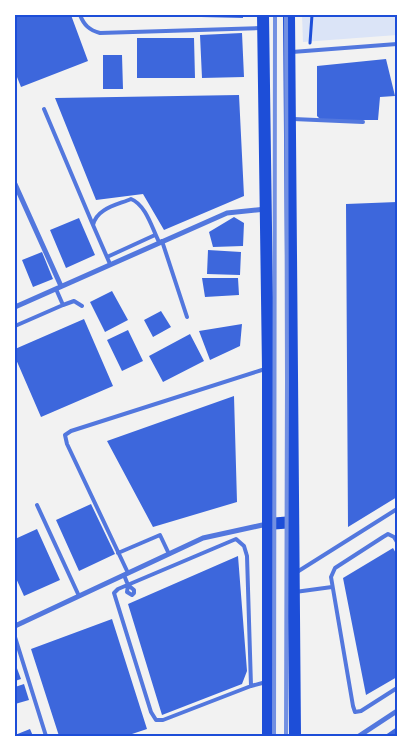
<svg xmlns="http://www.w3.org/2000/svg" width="412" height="751" font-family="Cabin,sans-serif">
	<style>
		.green { fill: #dbe4f7 }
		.building { fill: #3d67dc }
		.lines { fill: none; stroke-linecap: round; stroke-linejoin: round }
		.path { stroke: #1d4ed8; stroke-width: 3 }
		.service { stroke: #5277de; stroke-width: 4 }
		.minor { stroke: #5277de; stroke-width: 5 }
		.primary { stroke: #1d4ed8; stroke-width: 12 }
		.rail { stroke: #7290e2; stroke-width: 4 }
		.neatline { fill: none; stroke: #1d4ed8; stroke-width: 2 }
	</style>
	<rect width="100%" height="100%" fill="#f2f2f2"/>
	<path class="green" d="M 302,15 L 397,15 L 397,35 L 303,42 Z"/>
	<path class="building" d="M 15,15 L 71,15 L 88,61 L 21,87 L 15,72 Z
		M 201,15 L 243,15 L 243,18 L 201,17 Z
		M 242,33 L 244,77 L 202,78 L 200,35 Z
		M 137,38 L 194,38 L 195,78 L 137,78 Z
		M 103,55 L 122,55 L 123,89 L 103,89 Z
		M 386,59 L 395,96 L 380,97 L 378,120 L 321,120 L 317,116 L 317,66 Z
		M 239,95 L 244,196 L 164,230 L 143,194 L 96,200 L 55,98 Z
		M 397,202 L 397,497 L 348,527 L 346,204 Z
		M 234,217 L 244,223 L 243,246 L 213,247 L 209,232 Z
		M 79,218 L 95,255 L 66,268 L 50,230 Z
		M 208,250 L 241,252 L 240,275 L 207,274 Z
		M 42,252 L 53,279 L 33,287 L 22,260 Z
		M 202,278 L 238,278 L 239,295 L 205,297 Z
		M 112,291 L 128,320 L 105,332 L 90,302 Z
		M 161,311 L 171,327 L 153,337 L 144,320 Z
		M 84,319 L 113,386 L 41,417 L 15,357 L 15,349 Z
		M 242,324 L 240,346 L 210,360 L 199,331 Z
		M 128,330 L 143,361 L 122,371 L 107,340 Z
		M 190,334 L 204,361 L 163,382 L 149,356 Z
		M 234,396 L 237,502 L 153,527 L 107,441 Z
		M 91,504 L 115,554 L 79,571 L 56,520 Z
		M 37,529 L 60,580 L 24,596 L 15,576 L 15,539 Z
		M 393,548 L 397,555 L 397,677 L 366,695 L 343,578 Z
		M 238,556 L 247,671 L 242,684 L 162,715 L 128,604 Z
		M 112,619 L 147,729 L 126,736 L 59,736 L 31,649 Z
		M 15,663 L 21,679 L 15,681 Z
		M 24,684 L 29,700 L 15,704 L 15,687 Z
		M 397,727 L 397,736 L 384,736 Z
		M 30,729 L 33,736 L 15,736 L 15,735 Z"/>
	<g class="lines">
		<path class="path" d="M 310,43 L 312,15"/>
		<path class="service" d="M 80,15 C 84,25 89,30 100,33 L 261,28
			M 292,52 L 397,44
			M 44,109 L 93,225
			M 293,119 L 363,122
			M 162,241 L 187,317
			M 107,257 L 155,235
			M 110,264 L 93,225 C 97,208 117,205 131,199 C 146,205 152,228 159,242
			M 63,305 L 74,301 L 82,306
			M 15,326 L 63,305 L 56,289
			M 37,505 L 79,596
			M 397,542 L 394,537 L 388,534 L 383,537 L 335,568 L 331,577 L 353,706 L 355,712 L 361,711 L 397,688
			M 118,553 L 160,535 L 169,554
			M 297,572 L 397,509
			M 128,573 L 67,444 L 65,435 L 71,431 L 265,369
			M 124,575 L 128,585 L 134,590 L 134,593 L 132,595 L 127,592 L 128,585
			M 295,592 L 332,587
			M 15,637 L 46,736
			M 251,686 L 247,556 L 244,546 L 236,539 L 118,589 L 114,593 L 151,712 L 156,720 L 163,720 L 251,686 L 266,682"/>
		<path class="minor" d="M 15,184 L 61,286
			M 15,307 L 227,213 L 266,209
			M 15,626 L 203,538 L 267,524
			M 359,736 L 397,711"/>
		<path class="primary" d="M 263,15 L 268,368 L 268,736
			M 289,15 L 295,736
			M 268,524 L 293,522"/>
		<path class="rail" d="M 274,736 L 275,15
			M 286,736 L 287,381 L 286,15"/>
	</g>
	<rect width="412" height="751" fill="none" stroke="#ffffff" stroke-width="32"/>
	<rect x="16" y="16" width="380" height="719" class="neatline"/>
</svg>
